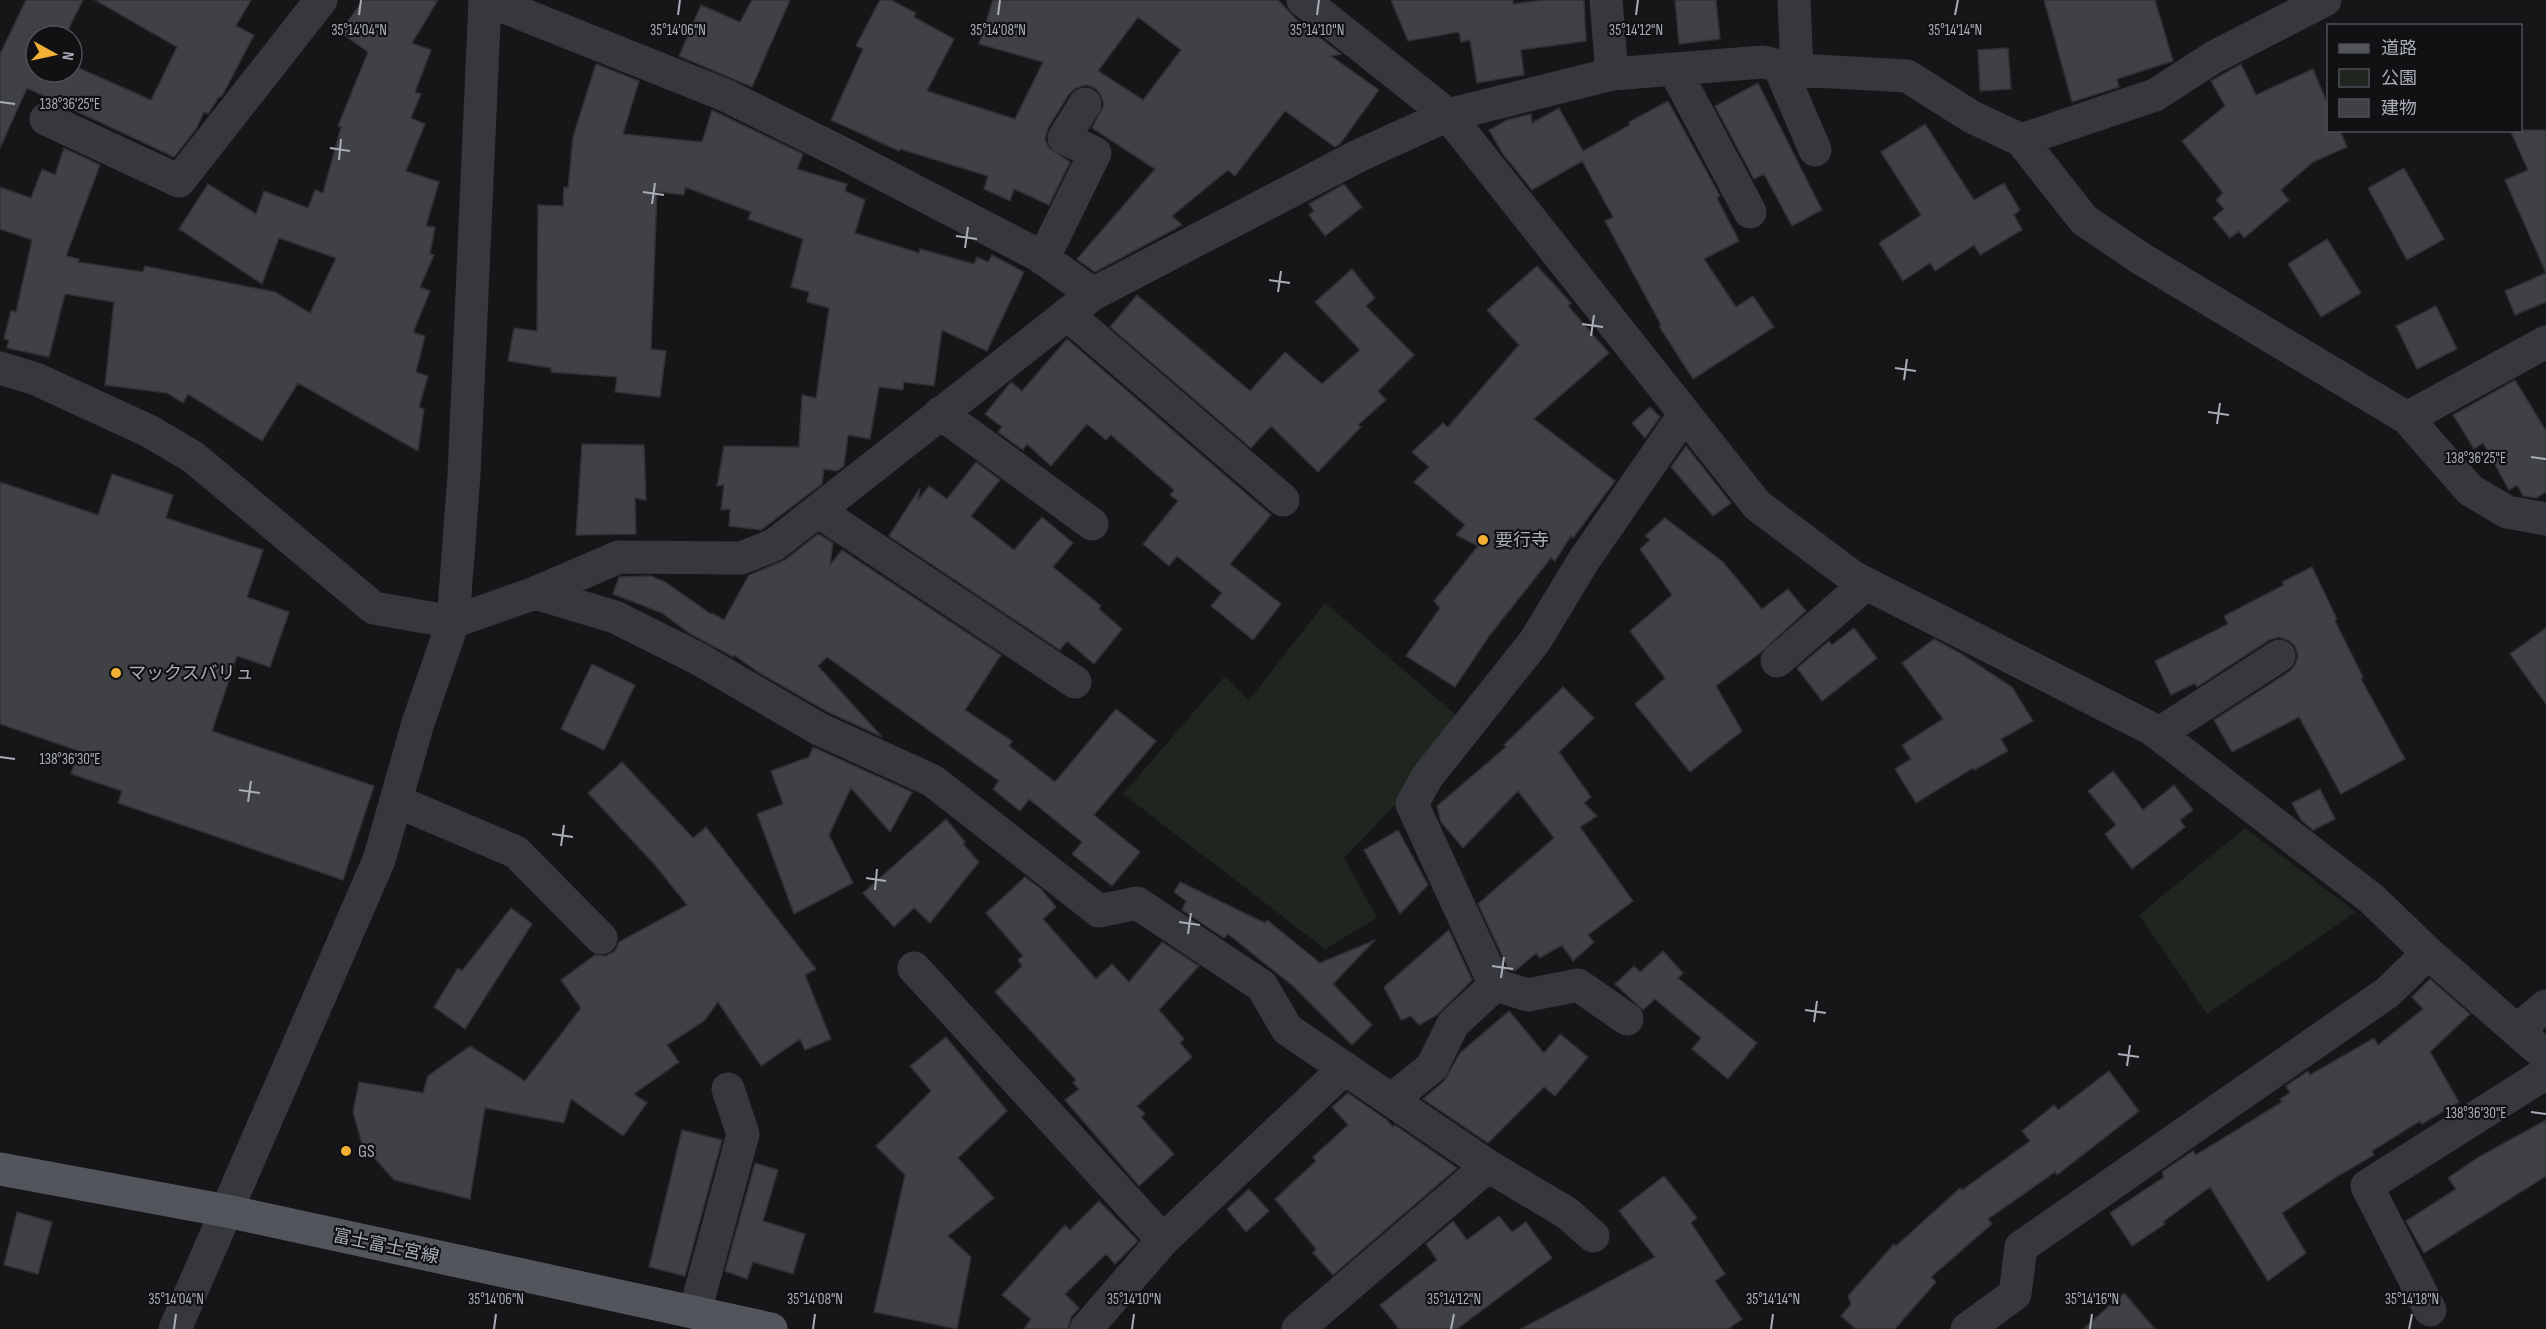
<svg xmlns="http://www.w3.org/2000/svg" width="2546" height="1329" font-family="'Sofia Sans Condensed','Noto Sans JP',sans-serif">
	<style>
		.green { fill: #1e261f }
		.building { fill: #404145; stroke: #303034; stroke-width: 1.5; fill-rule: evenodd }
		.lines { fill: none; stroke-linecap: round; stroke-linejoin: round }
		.minor { stroke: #37383d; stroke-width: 33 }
		.major { stroke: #53555c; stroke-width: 33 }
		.ticks { fill: none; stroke: #a8adb8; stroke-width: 2 }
		.poi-dot { fill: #f2b134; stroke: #111113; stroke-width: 2 }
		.labels { text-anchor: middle; stroke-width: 4.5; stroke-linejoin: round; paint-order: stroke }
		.poi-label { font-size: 18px; fill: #a8adb8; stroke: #111113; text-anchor: start }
		.street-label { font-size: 18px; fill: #a8adb8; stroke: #111113 }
		.ticks-label { font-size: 15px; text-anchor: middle; fill: #a8adb8; stroke: #111113; stroke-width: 4.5; stroke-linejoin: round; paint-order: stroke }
	</style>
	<rect width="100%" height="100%" fill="#161618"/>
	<path class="green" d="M 1325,603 L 1470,727 L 1344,858 L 1377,918 L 1325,949 L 1123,794 L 1225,676 L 1249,700 Z
		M 2245,828 L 2356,912 L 2207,1014 L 2139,915 Z"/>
	<path class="building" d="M 26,0 L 83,0 L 65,36 L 36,36 L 36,72 L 72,72 L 72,65 L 151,100 L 177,47 L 95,0 L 251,0 L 236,26 L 254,35 L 222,96 L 218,98 L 208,114 L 204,112 L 196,129 L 174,157 L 27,88 L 0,148 L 0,54 Z
		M 363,0 L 438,0 L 412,43 L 431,50 L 415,92 L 421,94 L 411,118 L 425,124 L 406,171 L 439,182 L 426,226 L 435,227 L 430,254 L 434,255 L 420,287 L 430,291 L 414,330 L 415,333 L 425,336 L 416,372 L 428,376 L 419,407 L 424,409 L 418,451 L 298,383 L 262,441 L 188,394 L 183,403 L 167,393 L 105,385 L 114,302 L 65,294 L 49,357 L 7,348 L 9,340 L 4,339 L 11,311 L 16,312 L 32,240 L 0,229 L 0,187 L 31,198 L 42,169 L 55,175 L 64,148 L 100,165 L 66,256 L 79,259 L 78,262 L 143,272 L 145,266 L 275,292 L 310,313 L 336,258 L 279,238 L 262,284 L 179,229 L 208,184 L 256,214 L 264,191 L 308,208 L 315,190 L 323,193 L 341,127 L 338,126 L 368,52 L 340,32 Z
		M 752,0 L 790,0 L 752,87 L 679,56 L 701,5 L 740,22 Z
		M 880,0 L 891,0 L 916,13 L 914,17 L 954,39 L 927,91 L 1015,119 L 1043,62 L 979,44 L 993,0 L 1278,0 L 1298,21 L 1341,54 L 1331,56 L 1379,90 L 1340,144 L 1335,147 L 1285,111 L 1235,176 L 1228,170 L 1172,216 L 1182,225 L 1095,272 L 1077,259 L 1155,169 L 1092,128 L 1104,105 L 1101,95 L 1095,88 L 1086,85 L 1076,88 L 1069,94 L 1048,128 L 1045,139 L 1049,148 L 1070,162 L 1049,205 L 1014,189 L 1010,201 L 984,189 L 988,176 L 900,149 L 899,151 L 831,120 L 863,49 L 856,46 ZM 1138,17 L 1181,50 L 1143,100 L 1098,71 Z
		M 1391,0 L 1513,0 L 1513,4 L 1544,0 L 1584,0 L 1586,41 L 1521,50 L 1524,75 L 1477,83 L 1470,40 L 1461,42 L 1459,32 L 1408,41 Z
		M 1675,0 L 1716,0 L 1720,39 L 1679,44 Z
		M 2044,0 L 2155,0 L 2173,61 L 2117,79 L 2119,87 L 2072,102 Z
		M 2008,48 L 2011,89 L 1980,91 L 1978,50 Z
		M 596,64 L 639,81 L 623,134 L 702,142 L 712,110 L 803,154 L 797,169 L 847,184 L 845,191 L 865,200 L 855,233 L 919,253 L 920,249 L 974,264 L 977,257 L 988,262 L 992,255 L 1024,272 L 987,351 L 942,330 L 934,386 L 904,382 L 903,390 L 879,387 L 870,439 L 848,435 L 844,466 L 837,471 L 824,469 L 822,484 L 761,530 L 729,526 L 730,509 L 721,510 L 724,485 L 717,486 L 724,446 L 799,447 L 802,395 L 816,398 L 829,308 L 807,302 L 809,292 L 791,287 L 803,239 L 748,219 L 751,212 L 685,187 L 684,195 L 657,192 L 651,349 L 666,351 L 660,397 L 615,392 L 617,377 L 551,372 L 551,368 L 508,361 L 514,328 L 537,331 L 538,205 L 563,206 L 564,187 L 568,188 L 573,137 Z
		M 2241,64 L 2256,95 L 2313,69 L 2328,105 L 2328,130 L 2340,130 L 2347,147 L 2313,162 L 2281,190 L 2289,200 L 2244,238 L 2239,231 L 2230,238 L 2213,218 L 2224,209 L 2216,200 L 2223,193 L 2182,141 L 2225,106 L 2211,81 Z
		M 1758,83 L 1822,210 L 1792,226 L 1764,174 L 1754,179 L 1715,106 Z
		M 1668,101 L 1720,196 L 1717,198 L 1739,241 L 1704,259 L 1736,307 L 1753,296 L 1774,327 L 1693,379 L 1659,326 L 1661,325 L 1605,221 L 1613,217 L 1582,161 L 1532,190 L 1503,154 L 1489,130 L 1507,120 L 1531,114 L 1532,123 L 1559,108 L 1583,151 L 1630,125 L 1629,122 Z
		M 1925,124 L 1974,200 L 2004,183 L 2020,210 L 2014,215 L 2022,230 L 1980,255 L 1974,245 L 1935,271 L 1930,263 L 1903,281 L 1879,243 L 1921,215 L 1881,152 Z
		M 2510,130 L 2546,130 L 2546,302 L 2515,315 L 2505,291 L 2546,273 L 2505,180 L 2528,170 Z
		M 2404,168 L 2444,239 L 2407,260 L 2368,188 Z
		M 1344,184 L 1362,207 L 1325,236 L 1309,215 L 1314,211 L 1309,204 Z
		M 2327,239 L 2361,293 L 2321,317 L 2288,264 Z
		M 1537,266 L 1571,303 L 1568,306 L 1609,353 L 1534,419 L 1615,481 L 1573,538 L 1571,536 L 1555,561 L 1551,558 L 1489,636 L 1455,687 L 1406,656 L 1440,608 L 1434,601 L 1478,546 L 1456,535 L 1465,525 L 1414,482 L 1429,467 L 1412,452 L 1443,423 L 1448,427 L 1519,345 L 1487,310 Z
		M 1352,269 L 1375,298 L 1366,306 L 1414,355 L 1378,391 L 1386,400 L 1358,425 L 1361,427 L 1318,472 L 1271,426 L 1251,448 L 1110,327 L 1137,295 L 1250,391 L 1285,352 L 1322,384 L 1360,350 L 1315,302 Z
		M 2436,306 L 2457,349 L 2417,369 L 2396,326 Z
		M 1067,339 L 1271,515 L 1230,564 L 1281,604 L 1253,640 L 1211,606 L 1222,593 L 1177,556 L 1169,566 L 1143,544 L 1178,501 L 1170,495 L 1174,490 L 1111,435 L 1106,440 L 1087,424 L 1051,466 L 1027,444 L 1023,450 L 998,432 L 1002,427 L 985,414 L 1011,382 L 1022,391 Z
		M 2515,380 L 2546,431 L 2546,492 L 2536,498 L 2523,496 L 2517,485 L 2509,490 L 2483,443 L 2474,449 L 2453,415 Z
		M 1650,407 L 1660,417 L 1645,438 L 1632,423 Z
		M 582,444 L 644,445 L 646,500 L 635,498 L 636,534 L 576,535 Z
		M 1686,446 L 1731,503 L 1713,516 L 1671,467 Z
		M 976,462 L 1000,480 L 971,516 L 1014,550 L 1042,517 L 1073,543 L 1053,567 L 1101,606 L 1099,609 L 1122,629 L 1094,664 L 1067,641 L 1060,650 L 889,536 L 920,488 L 918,500 L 929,486 L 947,499 Z
		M 112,474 L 173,495 L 166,518 L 263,550 L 247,597 L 289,612 L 270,667 L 237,656 L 212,731 L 374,786 L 343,880 L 118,803 L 122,791 L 71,774 L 79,751 L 0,724 L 0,482 L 98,515 Z
		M 1665,518 L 1723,562 L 1762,609 L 1788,589 L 1806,611 L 1760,653 L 1716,686 L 1742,731 L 1690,772 L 1635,704 L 1665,678 L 1630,631 L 1672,595 L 1640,549 L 1650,540 L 1645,536 Z
		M 818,534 L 833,543 L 830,565 L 842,550 L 1001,655 L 965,710 L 1012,741 L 1009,746 L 1055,782 L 1116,709 L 1156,741 L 1094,815 L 1140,852 L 1112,886 L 1072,854 L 1082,842 L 1029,799 L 1020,811 L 993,789 L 999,781 L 827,657 L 818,666 L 882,737 L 828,712 L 758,672 L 734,655 L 733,657 L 689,633 L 662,613 L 613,594 L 619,577 L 651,576 L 665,582 L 711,614 L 712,613 L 724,620 L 749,575 L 785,560 Z
		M 2312,567 L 2337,619 L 2335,621 L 2363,677 L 2361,679 L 2405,759 L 2341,794 L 2299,717 L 2232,752 L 2214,720 L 2290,671 L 2295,665 L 2298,656 L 2295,646 L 2288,640 L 2279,637 L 2269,640 L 2197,687 L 2195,683 L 2171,695 L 2155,661 L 2228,624 L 2224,616 L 2284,585 L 2282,582 Z
		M 1854,628 L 1877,658 L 1822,701 L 1797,668 L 1829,641 L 1832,645 Z
		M 2546,628 L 2546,704 L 2510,654 Z
		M 1934,639 L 1960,653 L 2012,687 L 2033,721 L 2001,739 L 2008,751 L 1974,770 L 1973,768 L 1916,803 L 1895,769 L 1911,759 L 1902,745 L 1943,719 L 1902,663 Z
		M 592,664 L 635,685 L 604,750 L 561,729 Z
		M 1563,687 L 1594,718 L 1559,752 L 1591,797 L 1584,803 L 1597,816 L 1580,827 L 1633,901 L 1588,935 L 1594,942 L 1573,961 L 1562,945 L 1540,958 L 1536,953 L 1515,971 L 1509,970 L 1478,904 L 1554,838 L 1518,791 L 1463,848 L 1441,822 L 1437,806 L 1506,747 L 1504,745 Z
		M 813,747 L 912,792 L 890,832 L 851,788 L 829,835 L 853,883 L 794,914 L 757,814 L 783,804 L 771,771 L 809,757 Z
		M 622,762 L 693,838 L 706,827 L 816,969 L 805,975 L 831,1039 L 805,1050 L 800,1039 L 761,1066 L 718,1002 L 704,1021 L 667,1045 L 679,1062 L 634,1094 L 647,1103 L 623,1136 L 571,1099 L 564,1123 L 485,1108 L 470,1199 L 394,1180 L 362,1144 L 353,1112 L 359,1082 L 423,1093 L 428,1076 L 470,1046 L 525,1081 L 581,1008 L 561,980 L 595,955 L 606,956 L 615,951 L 619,942 L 687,905 L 655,865 L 588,793 Z
		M 2113,771 L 2143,810 L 2174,785 L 2193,810 L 2180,820 L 2185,827 L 2132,869 L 2105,834 L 2116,825 L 2088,791 Z
		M 2320,789 L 2335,819 L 2313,830 L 2301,820 L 2292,803 Z
		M 946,819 L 965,842 L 963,844 L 979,862 L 930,923 L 914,908 L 894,927 L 863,893 Z
		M 1398,830 L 1428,885 L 1400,914 L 1364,850 Z
		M 1025,877 L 1041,889 L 1056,907 L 1043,919 L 1096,979 L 1112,964 L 1129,982 L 1162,942 L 1199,966 L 1159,1010 L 1184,1039 L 1180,1043 L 1192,1057 L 1137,1106 L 1145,1114 L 1141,1117 L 1174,1154 L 1139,1186 L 1065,1100 L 1079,1089 L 1073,1083 L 1076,1080 L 995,992 L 1022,966 L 1018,960 L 1023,956 L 986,913 Z
		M 1180,882 L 1265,923 L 1267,920 L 1320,963 L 1375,940 L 1333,984 L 1372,1025 L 1352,1045 L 1293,986 L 1228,934 L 1224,938 L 1182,910 L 1186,901 L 1174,892 Z
		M 511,908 L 532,924 L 465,1029 L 434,1007 L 458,968 L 462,971 Z
		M 1449,930 L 1472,980 L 1437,1015 L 1419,1025 L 1411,1016 L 1401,1020 L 1384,987 Z
		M 1663,951 L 1683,973 L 1678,978 L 1757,1043 L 1728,1079 L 1692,1049 L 1701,1038 L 1655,999 L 1643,1010 L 1615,984 L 1634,966 L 1640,972 Z
		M 2430,979 L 2470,1014 L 2430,1052 L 2459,1102 L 2422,1124 L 2420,1121 L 2372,1151 L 2374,1155 L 2338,1176 L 2282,1213 L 2306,1253 L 2268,1281 L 2210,1187 L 2163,1222 L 2165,1224 L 2132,1246 L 2110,1213 L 2164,1177 L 2162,1172 L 2193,1151 L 2196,1155 L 2282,1102 L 2280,1099 L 2290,1093 L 2286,1086 L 2308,1071 L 2310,1075 L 2374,1038 L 2378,1045 L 2423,1009 L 2412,997 Z
		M 1509,1011 L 1544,1053 L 1560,1034 L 1588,1057 L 1555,1096 L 1544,1087 L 1488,1143 L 1423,1099 L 1444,1081 L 1460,1053 Z
		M 946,1037 L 1007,1111 L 958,1158 L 994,1198 L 948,1236 L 971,1257 L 957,1329 L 874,1312 L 905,1175 L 876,1146 L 931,1091 L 910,1066 Z
		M 2109,1071 L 2139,1111 L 2057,1175 L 2055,1172 L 1988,1219 L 1992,1224 L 1931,1277 L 1936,1282 L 1895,1329 L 1856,1329 L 1841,1316 L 1851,1304 L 1848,1296 L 1894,1244 L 1896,1246 L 1960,1188 L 1962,1190 L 2030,1141 L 2022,1131 L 2054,1105 L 2058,1110 Z
		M 1348,1093 L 1387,1120 L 1393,1127 L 1395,1125 L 1457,1168 L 1333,1275 L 1313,1253 L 1316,1249 L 1275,1199 L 1316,1161 L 1313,1157 L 1348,1125 L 1332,1107 Z
		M 2546,1120 L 2546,1176 L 2424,1253 L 2406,1221 L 2456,1189 L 2448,1178 L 2479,1157 Z
		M 682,1130 L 722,1140 L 685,1276 L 649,1267 Z
		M 755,1163 L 778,1170 L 763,1221 L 805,1234 L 793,1274 L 753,1262 L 747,1279 L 725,1271 Z
		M 1664,1176 L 1697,1218 L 1691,1223 L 1725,1274 L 1715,1281 L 1742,1319 L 1728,1329 L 1521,1329 L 1655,1257 L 1619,1211 Z
		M 1249,1189 L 1269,1211 L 1246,1232 L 1227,1209 Z
		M 1099,1201 L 1138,1241 L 1115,1264 L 1106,1254 L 1065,1294 L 1079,1308 L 1071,1317 L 1068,1329 L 1024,1329 L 1031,1319 L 1002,1295 L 1065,1225 L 1070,1230 Z
		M 17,1212 L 52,1222 L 38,1274 L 4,1265 Z
		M 1499,1216 L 1512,1232 L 1526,1222 L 1552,1258 L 1457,1329 L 1399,1329 L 1380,1305 L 1437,1260 L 1426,1244 L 1453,1221 L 1467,1240 Z
		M 2124,1293 L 2155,1329 L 2083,1329 Z"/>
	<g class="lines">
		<path class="minor" d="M 487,0 L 725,95 L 842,153 L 1040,256 L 1093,294
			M 1303,0 L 1448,115 L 1757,505 L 1853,577 L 2152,729 L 2372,899 L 2428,953 L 2546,1056
			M 1606,0 L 1612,74
			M 1794,0 L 1797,70
			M 1779,66 L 1815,150
			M 1674,69 L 1750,212
			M 46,119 L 179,181 L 321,0
			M 2021,140 L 2155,95 L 2214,57 L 2325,0
			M 1043,259 L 1095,153 L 1064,138 L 1085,104
			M 1067,314 L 1283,500
			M 0,368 L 36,379 L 149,431 L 193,457 L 374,608 L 453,622 L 535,593 L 619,557 L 741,558 L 774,545 L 1093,294 L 1358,156 L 1448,115 L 1612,74 L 1763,62 L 1797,70 L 1907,76 L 1972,117 L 2021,140 L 2084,220 L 2140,258 L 2407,418 L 2470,490 L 2507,512 L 2546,519
			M 940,413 L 1092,524
			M 2407,418 L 2546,342
			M 818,511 L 1075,682
			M 535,593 L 615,617 L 697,658 L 819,729 L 933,781 L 1099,911 L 1137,903 L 1262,986 L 1287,1029 L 1488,1166 L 1567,1213 L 1593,1236
			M 1777,661 L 1866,584
			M 2158,734 L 2279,656
			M 396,801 L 516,852 L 601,938
			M 914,968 L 1163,1240
			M 1627,1019 L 1578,985 L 1528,995 L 1495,985 L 1412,804 L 1427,777 L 1535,641 L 1584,560 L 1684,415
			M 2517,1030 L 2546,1006
			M 1391,1100 L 1432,1067 L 1453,1024 L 1495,985
			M 2430,1310 L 2367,1186 L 2546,1073
			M 695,1312 L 743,1134 L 728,1089
			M 175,1329 L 379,860 L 418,723 L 453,622 L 464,475 L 485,0
			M 1086,1329 L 1163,1240 L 1345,1068
			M 1298,1329 L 1488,1166
			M 1967,1329 L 2015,1294 L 2021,1247 L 2388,992 L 2428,953"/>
		<path class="major" d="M 0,1169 L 227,1211 L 771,1329"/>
	</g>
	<path class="ticks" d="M 359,15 L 361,0M 678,15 L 680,0M 998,15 L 1000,0M 1317,15 L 1319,0M 1636,15 L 1638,0M 1955,15 L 1958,0M 0,102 L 15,104M 330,148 L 350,151M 339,160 L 341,139M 643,192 L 664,195M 652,204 L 655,183M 956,236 L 977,239M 965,248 L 968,227M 1269,280 L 1290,283M 1278,292 L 1281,271M 1582,324 L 1603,327M 1591,336 L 1594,315M 1895,368 L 1916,371M 1904,380 L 1907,359M 2208,412 L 2229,415M 2217,424 L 2220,403M 2531,457 L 2546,459M 0,757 L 15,759M 239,790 L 260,793M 248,802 L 251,781M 552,834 L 573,837M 561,846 L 564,825M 866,878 L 886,881M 875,890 L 877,869M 1179,922 L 1200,925M 1188,934 L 1191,913M 1492,966 L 1513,969M 1501,978 L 1504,957M 1805,1010 L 1826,1013M 1814,1022 L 1817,1001M 2118,1054 L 2139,1057M 2127,1066 L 2130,1045M 2531,1112 L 2546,1114M 174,1329 L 176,1314M 494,1329 L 496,1314M 813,1329 L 815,1314M 1132,1329 L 1134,1314M 1451,1329 L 1454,1314M 1771,1329 L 1773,1314M 2090,1329 L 2092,1314M 2409,1329 L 2412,1314"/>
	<g class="poi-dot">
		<circle cx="1483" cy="540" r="6"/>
		<circle cx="116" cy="673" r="6"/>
		<circle cx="346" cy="1151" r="6"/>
	</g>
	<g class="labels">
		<g class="poi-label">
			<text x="1495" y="546">要行寺</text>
			<text x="128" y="679">マックスバリュ</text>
			<text x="358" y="1157">GS</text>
		</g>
		<g class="street-label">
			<text transform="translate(386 1246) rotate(12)" y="6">富士富士宮線</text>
		</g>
	</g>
	<g class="ticks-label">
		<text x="359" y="35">35°14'04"N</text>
		<text x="678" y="35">35°14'06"N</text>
		<text x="998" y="35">35°14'08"N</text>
		<text x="1317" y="35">35°14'10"N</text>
		<text x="1636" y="35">35°14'12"N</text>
		<text x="1955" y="35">35°14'14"N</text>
		<text x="70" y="109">138°36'25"E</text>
		<text x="2476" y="463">138°36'25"E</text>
		<text x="70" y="764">138°36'30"E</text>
		<text x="2476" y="1118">138°36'30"E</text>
		<text x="176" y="1304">35°14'04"N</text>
		<text x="496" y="1304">35°14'06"N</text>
		<text x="815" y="1304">35°14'08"N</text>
		<text x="1134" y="1304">35°14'10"N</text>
		<text x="1454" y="1304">35°14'12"N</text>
		<text x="1773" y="1304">35°14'14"N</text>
		<text x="2092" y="1304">35°14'16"N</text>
		<text x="2412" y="1304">35°14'18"N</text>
	</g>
	<rect x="2327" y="24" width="195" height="108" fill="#111113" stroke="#4d4f55" stroke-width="1.5"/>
	<rect x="2339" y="44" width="30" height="9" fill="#53555c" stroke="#4d4f55" stroke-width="1.5"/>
	<text x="2381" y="54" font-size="18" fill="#a8adb8">道路</text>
	<rect x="2339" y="69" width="30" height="18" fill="#1e261f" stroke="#4d4f55" stroke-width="1.5"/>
	<text x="2381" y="84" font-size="18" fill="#a8adb8">公園</text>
	<rect x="2339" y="99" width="30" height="18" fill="#404145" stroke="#4d4f55" stroke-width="1.5"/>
	<text x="2381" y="114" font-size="18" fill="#a8adb8">建物</text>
	<g transform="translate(54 54) rotate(98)"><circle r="28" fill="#111113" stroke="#4d4f55" stroke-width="1.5"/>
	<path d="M0-4.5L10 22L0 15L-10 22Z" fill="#f2b134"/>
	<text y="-9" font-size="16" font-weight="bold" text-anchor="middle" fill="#a8adb8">N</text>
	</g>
</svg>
